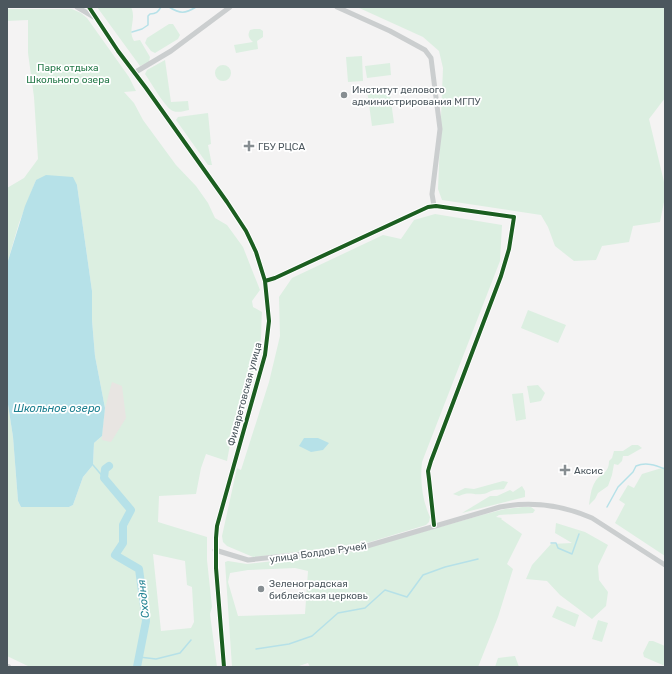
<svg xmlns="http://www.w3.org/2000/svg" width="672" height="674" font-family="Rubik,sans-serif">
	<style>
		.green { fill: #dcefe1; fill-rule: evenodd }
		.sand { fill: #e8e5e2 }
		.water { fill: #b6e1e8 }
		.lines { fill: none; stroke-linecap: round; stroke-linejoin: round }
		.stream { stroke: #b6e1e8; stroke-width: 1.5 }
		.river { stroke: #b6e1e8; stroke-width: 8 }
		.minor { stroke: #cbcecf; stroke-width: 5 }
		.major { stroke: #caccce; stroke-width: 6 }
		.cycleway-casing { stroke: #fff; stroke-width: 6 }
		.cycleway { stroke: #1b5e20; stroke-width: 4 }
		.poi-dot { fill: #878e92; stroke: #fff; stroke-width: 1.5 }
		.labels { text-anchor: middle; stroke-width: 3.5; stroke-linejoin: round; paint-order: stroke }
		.park-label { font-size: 10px; fill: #247848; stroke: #fff }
		.poi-label { font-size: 10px; fill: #4c575e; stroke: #fff; text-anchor: start }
		.street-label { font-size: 10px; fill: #4c575e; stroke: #fff }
		.water-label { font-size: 11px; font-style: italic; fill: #1e8191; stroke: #fff }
	</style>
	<rect width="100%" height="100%" fill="#f4f3f3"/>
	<path class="green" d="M 97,7 L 131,7 C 137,19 127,30 134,41 L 140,40 L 150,57 L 149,62 L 140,66 Z
		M 357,7 L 665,7 L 665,98 L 649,119 L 665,186 L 665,197 L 660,222 L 633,226 L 629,242 L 602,246 L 596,260 L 574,261 L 555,246 L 548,227 L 541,215 L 442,200 L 438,189 L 443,68 L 439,51 L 423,37 Z
		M 7,9 L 72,9 L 81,13 L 87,18 L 129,77 L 136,91 L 124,92 L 134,103 L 143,120 L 176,165 L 196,186 L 208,203 L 215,218 L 227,225 L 243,247 L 260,290 L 252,301 L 253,307 L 262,312 C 261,323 262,335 260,346 C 251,385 233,422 227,461 L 206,454 L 201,468 L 196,494 L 159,496 L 158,522 L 207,537 L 207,560 L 212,607 L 210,614 L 217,667 L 30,667 L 7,656 L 7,398 L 13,437 L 18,501 L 21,507 L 69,507 L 73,505 L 83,477 L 93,465 L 94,443 L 102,436 L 105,408 L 95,356 L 92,320 L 92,291 L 77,185 L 36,180 L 19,223 L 7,264 L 7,188 L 24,178 L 38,159 L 34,97 L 28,53 L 28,20 L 7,21 ZM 153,554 L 185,561 L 187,585 L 192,587 L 194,622 L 191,628 L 161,631 Z
		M 169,24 L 173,24 L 180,35 L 178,39 L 155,53 L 151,51 L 145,43 L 147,38 Z
		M 254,29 L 260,29 L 263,31 L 263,37 L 257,41 L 258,49 L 236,53 L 234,45 L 253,42 C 249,38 247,36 250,30 Z
		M 362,56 L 363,81 L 348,82 L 346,57 Z
		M 165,60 L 171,102 L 188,101 L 189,110 C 184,111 178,113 173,111 C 166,109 150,81 145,74 L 147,70 Z
		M 390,63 L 391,75 L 367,78 L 365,66 Z
		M215 73a8 8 0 1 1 16 0a8 8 0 1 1-16 0Z
		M 389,87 L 394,123 L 372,126 L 367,90 Z
		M 208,113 L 211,144 L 208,145 L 212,165 L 208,165 L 176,120 L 178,117 Z
		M 435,214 L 502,225 L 500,261 L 422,462 C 420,480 422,500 430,517 L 429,522 L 426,525 L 370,542 L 338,547 L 253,557 L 227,546 L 223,542 L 222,536 L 237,468 L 241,470 L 269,382 L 280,336 L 279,297 L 292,278 L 383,235 L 401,239 L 414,220 Z
		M 528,310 L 566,325 L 558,343 L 521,328 Z
		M 538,385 L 545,393 L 541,401 L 530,403 L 527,386 Z
		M 523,393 L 526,419 L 516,421 L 512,394 Z
		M 632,445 L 638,445 L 642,448 L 628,456 L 623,456 L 622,461 L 618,465 L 614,464 L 612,475 L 608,486 L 598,493 L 595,499 L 589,505 C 590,498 591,488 595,482 C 600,473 609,474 609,461 L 612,458 L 614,451 L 623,451 Z
		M 665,467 L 665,556 L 615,523 L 625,504 L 619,500 L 628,485 L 634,488 L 642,474 Z
		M 503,481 L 508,482 L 504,489 C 500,490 495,489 491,491 C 488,492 486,494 482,494 C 471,495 470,491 459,496 L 453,494 L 465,488 L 474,489 Z
		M 522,486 L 525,491 L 525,497 L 462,513 L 490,496 L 497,496 L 510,490 L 513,492 Z
		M 522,507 L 531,507 L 535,510 L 533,513 L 499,515 L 496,517 L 502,518 L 501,519 L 522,534 L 507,564 L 513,569 L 498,617 L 478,667 L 310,667 L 308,663 L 296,667 L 232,667 L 225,562 L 228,561 L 247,564 L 352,552 L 482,515 L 505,509 ZM 295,568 L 308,571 L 305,614 L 238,616 L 228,582 L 230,573 L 248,570 Z
		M 556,523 L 585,532 L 608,545 L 598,566 L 599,580 L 608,592 L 606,606 L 592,619 L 560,595 L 547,581 L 526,579 L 532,565 L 551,544 L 572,543 L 555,533 Z
		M 557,606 L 579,615 L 575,627 L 552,617 Z
		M 598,620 L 608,623 L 602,642 L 592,639 Z
		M 649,641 L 653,641 L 665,646 L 665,666 L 644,657 L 643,653 Z
		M 515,656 L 519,667 L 495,667 L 498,658 Z"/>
	<path class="sand" d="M 112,382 L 122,386 L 126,418 L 111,442 L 102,440 L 102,436 L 105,408 Z"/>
	<path class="water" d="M 46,175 L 73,177 L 77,185 L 92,291 L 92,320 L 95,356 L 105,408 L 102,436 L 94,443 L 93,465 L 83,477 L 73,505 L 69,507 L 21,507 L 18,501 L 13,437 L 7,398 L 7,264 L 25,206 L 36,180 Z
		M 304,438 L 318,438 L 329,443 L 323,450 L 311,452 L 299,446 Z"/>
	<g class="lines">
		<path class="stream" d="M 169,7 C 180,14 185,14 196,7
			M 132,32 L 142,29 L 148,25 L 148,16 L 150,14 C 156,14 158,12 161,7
			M 93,465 L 104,478
			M 607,507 L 618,487 L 633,472 L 636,466 C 646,462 655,465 665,469
			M 551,543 L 556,543 L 558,548 L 572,554 L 579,534
			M 256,649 L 289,644 L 312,636 L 338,613 L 365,608 L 385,590 L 407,597 L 423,575 L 445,567 L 478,559
			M 139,657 L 156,659 L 180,653 L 191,640"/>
		<path class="river" d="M 109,466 L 105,469 L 104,478 L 131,510 L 123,525 L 123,543 L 115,555 L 139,569 L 146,621 L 137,667"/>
		<path class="minor" d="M 77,7 L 94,17
			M 89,7 L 118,51 L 146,88 L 227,202 L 246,231 L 256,252 L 265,281 L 269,321 L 265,355 L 234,465 L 217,526 L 216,538 L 216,568 L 224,667
			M 337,7 L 390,31 L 425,50 L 431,58 L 440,129 L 432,194 L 434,206
			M 134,73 L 171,51 L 230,7
			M 265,281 L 275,278 L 428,207 L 436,206 L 514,217 L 509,249 L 501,276 L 431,461 L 428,471 L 429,479 L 434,525
			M 215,550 L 248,560 L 360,548 L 500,507 C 531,501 562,505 592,518 L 665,565"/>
		<path class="major" d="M 7,667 L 8,667"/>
		<g class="cycleway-casing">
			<path id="cycleway" d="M 89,7 L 118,51 L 146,88 L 227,202 L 246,231 L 256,252 L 265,281 L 269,321 L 265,355 L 234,465 L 217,526 L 216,538 L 216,568 L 224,667
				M 265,281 L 275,278 L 428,207 L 436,206 L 514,217 L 509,249 L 501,276 L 431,461 L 428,471 L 429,479 L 434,525"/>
		</g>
		<use href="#cycleway" class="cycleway"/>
	</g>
	<g class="poi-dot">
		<circle cx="344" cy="95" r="4"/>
		<path d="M247 140h4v4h4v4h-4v4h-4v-4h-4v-4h4z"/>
		<path d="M563 464h4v4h4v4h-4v4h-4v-4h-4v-4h4z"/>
		<circle cx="261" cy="589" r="4"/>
	</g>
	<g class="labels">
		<g class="park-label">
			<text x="68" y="71">Парк отдыха<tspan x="68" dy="12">Школьного озера</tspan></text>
		</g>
		<g class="poi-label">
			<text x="352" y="93">Институт делового<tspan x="352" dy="12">администрирования МГПУ</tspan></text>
			<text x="258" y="150">ГБУ РЦСА</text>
			<text x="574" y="474">Аксис</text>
			<text x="269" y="587">Зеленоградская<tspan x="269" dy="12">библейская церковь</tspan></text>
		</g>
		<g class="street-label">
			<text transform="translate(244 394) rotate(-75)" y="4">Филаретовская улица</text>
			<text transform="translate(318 552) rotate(-8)" y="4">улица Болдов Ручей</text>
		</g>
		<g class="water-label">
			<text x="57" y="412">Школьное озеро</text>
			<text transform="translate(143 599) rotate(-96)" y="4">Сходня</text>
		</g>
	</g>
	<rect width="672" height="674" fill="none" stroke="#4c575e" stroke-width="16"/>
</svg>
